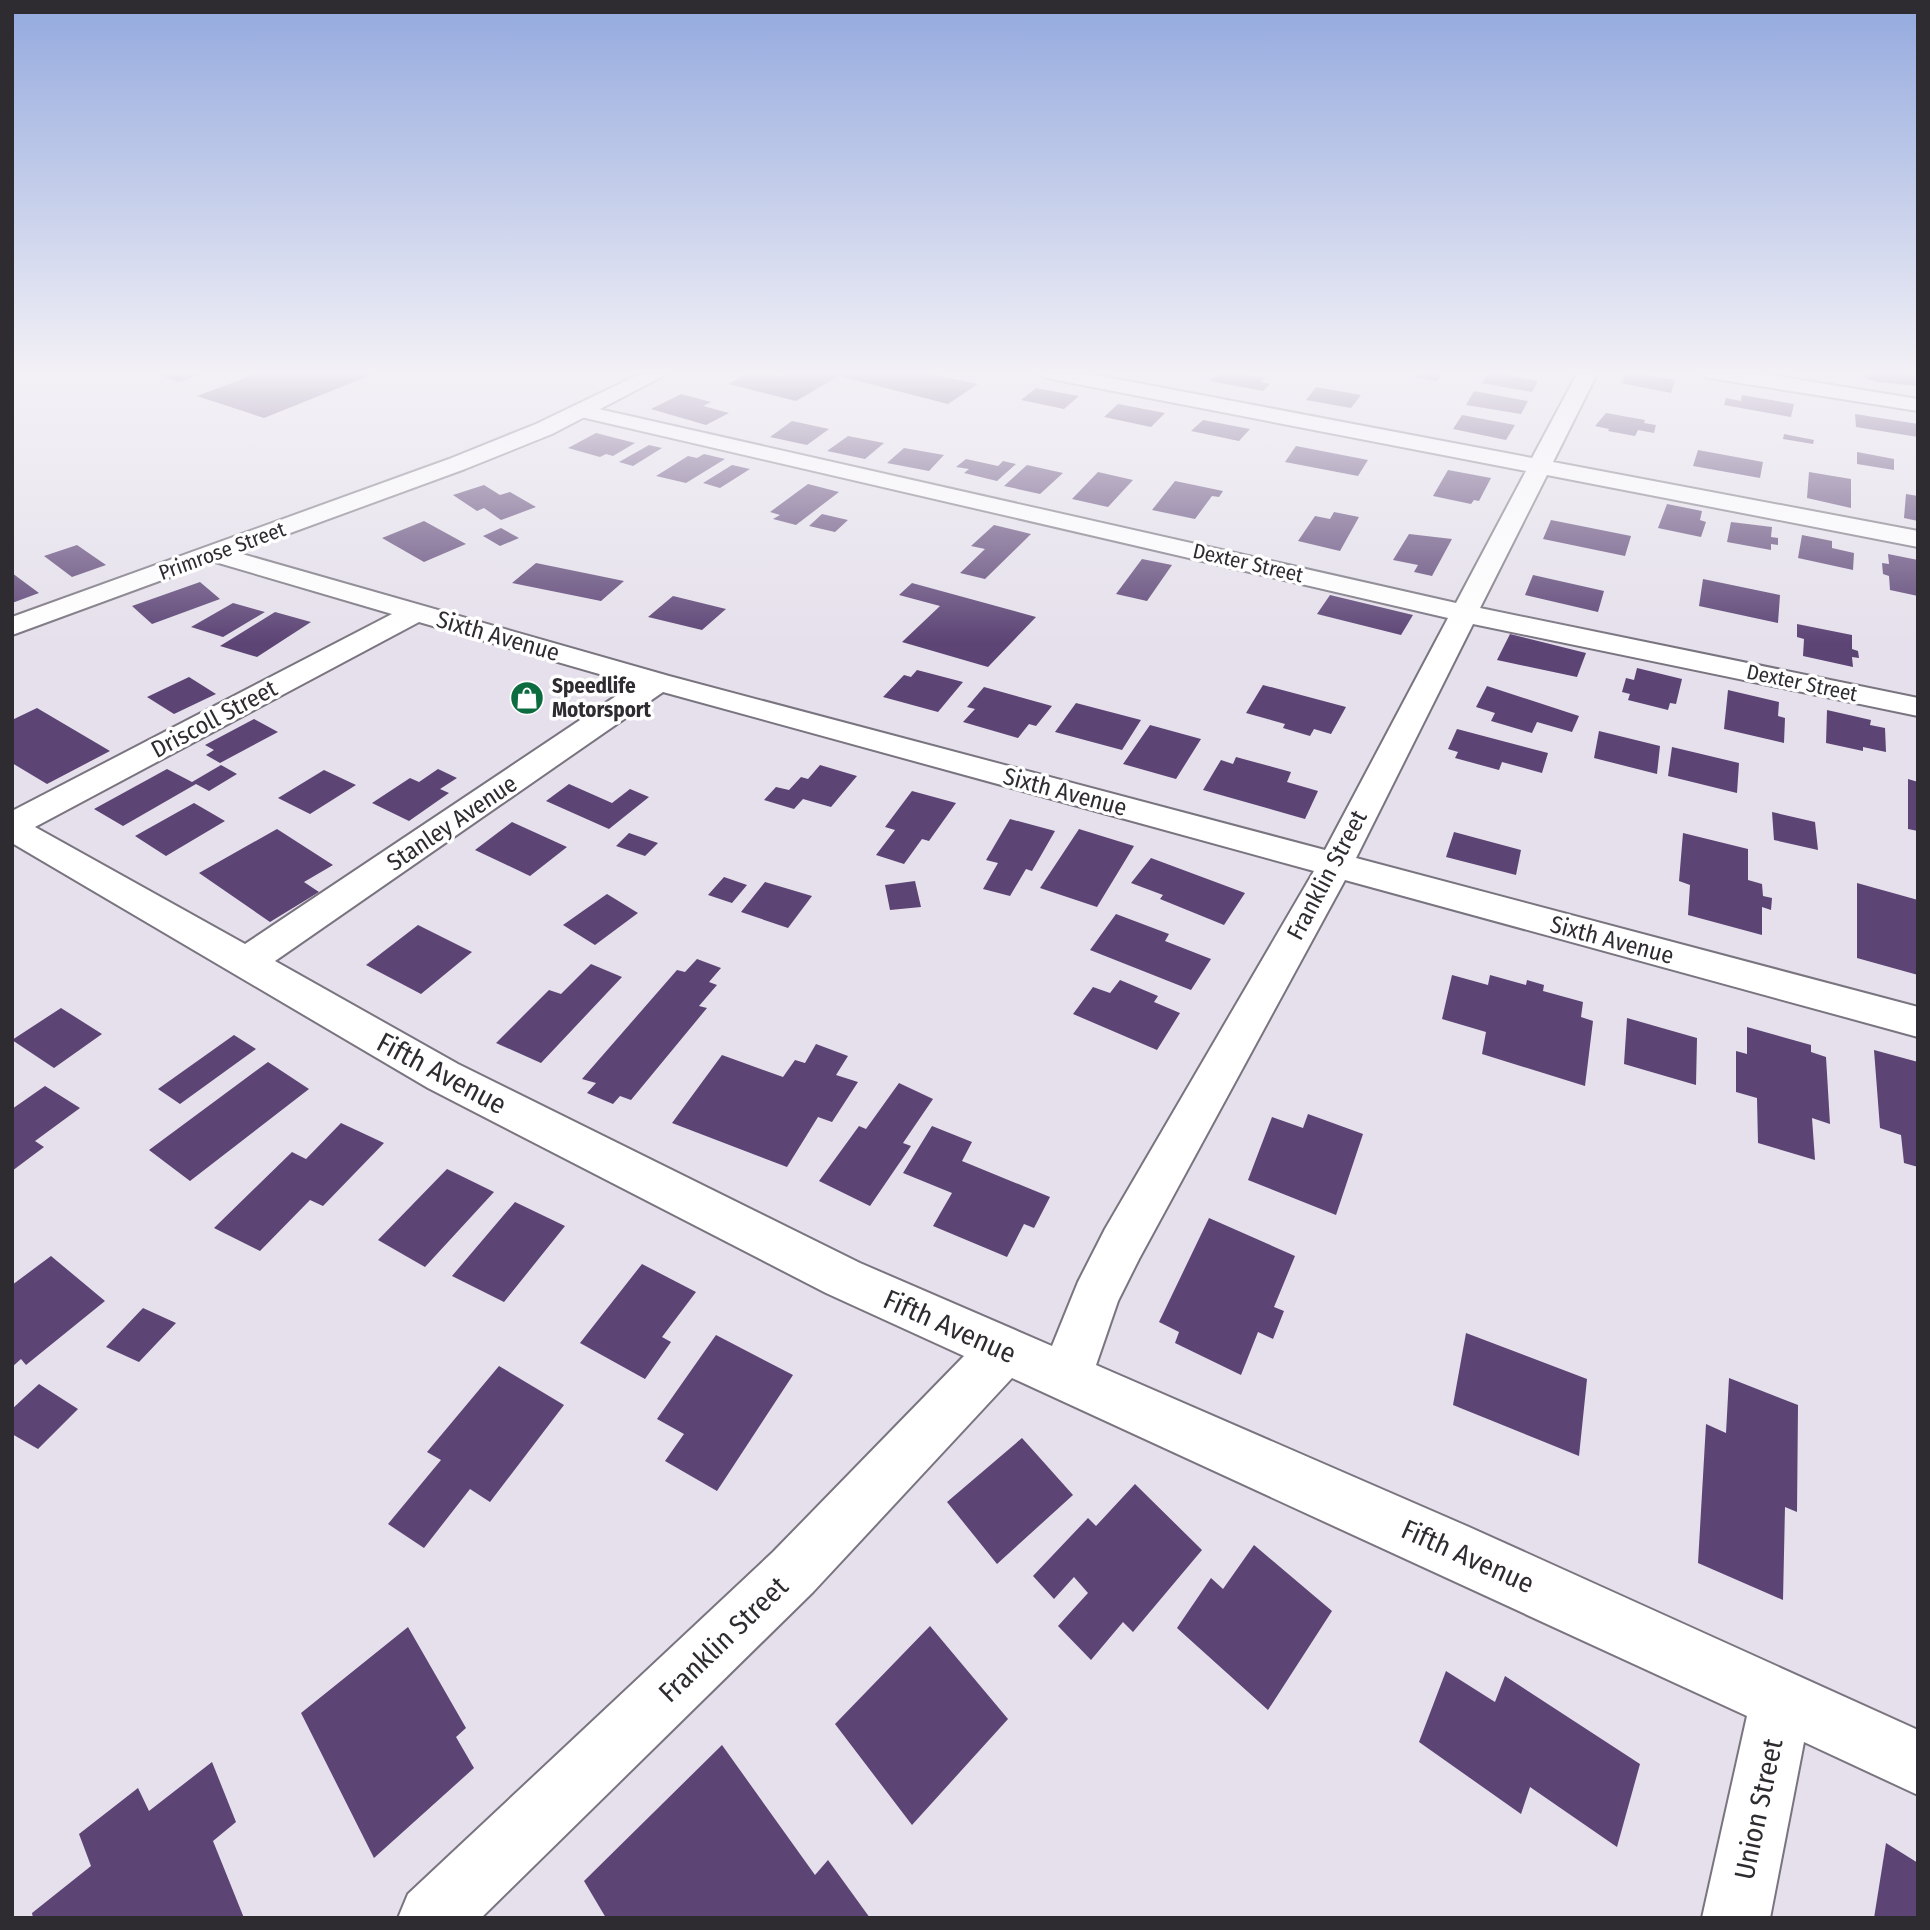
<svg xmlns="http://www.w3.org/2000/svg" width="1930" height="1930" font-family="'Fira Sans Condensed',sans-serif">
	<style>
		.building { fill: #5c4475 }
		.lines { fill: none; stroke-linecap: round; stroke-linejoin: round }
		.street-casing { stroke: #79747f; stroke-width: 4 }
		.secondary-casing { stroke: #79747f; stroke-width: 4 }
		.street { fill: #fff; fill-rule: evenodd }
		.secondary { fill: #fff; fill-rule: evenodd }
		.labels { text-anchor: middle; stroke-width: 7; stroke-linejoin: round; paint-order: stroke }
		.far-street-label { font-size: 21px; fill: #2e2c31; stroke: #fff }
		.far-poi-label { font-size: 21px; font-weight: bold; fill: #2e2c31; stroke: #fff; text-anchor: start }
		.street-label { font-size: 24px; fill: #2e2c31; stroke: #fff }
		.near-street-label { font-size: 28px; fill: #2e2c31; stroke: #fff }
	</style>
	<rect width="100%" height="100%" fill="#e5e0eb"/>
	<path class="building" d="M 151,372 L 205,372 L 205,373 L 179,382 Z
		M 261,372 L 376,372 L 376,373 L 264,418 L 197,396 Z
		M 751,372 L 785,377 L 792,372 L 924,372 L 978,384 L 948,404 L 839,376 L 796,401 L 728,384 Z
		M 1219,372 L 1265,378 L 1261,382 L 1270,384 L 1263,391 L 1210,381 Z
		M 1419,372 L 1442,372 L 1444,373 L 1437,381 L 1415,377 Z
		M 1489,372 L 1492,372 L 1538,381 L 1532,392 L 1482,383 Z
		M 1626,372 L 1675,380 L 1671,393 L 1621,383 Z
		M 1864,372 L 1914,372 L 1916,386 L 1878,382 L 1865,378 Z
		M 1316,387 L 1361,395 L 1351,408 L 1306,400 Z
		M 1036,388 L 1079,396 L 1064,409 L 1021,400 Z
		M 1474,391 L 1528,401 L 1521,414 L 1466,405 Z
		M 681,394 L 711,402 L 703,406 L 729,413 L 706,425 L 651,409 Z
		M 1742,395 L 1794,404 L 1791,417 L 1724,405 L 1726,398 L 1741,401 Z
		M 1118,404 L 1165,413 L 1151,427 L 1104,417 Z
		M 1606,413 L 1645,420 L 1644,423 L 1656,425 L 1654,433 L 1638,430 L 1635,436 L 1608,431 L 1609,429 L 1595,426 Z
		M 1855,414 L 1918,424 L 1918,437 L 1856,427 Z
		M 1462,415 L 1515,425 L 1506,440 L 1453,429 Z
		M 1203,420 L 1250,429 L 1239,441 L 1191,431 Z
		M 792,421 L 829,429 L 807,445 L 770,437 Z
		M 596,433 L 635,443 L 613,456 L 606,454 L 600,457 L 568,448 Z
		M 1784,434 L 1814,440 L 1813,444 L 1783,439 Z
		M 848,436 L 884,443 L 865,459 L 827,451 Z
		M 649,445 L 662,448 L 633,466 L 619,462 Z
		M 1296,446 L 1368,460 L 1358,476 L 1285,462 Z
		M 904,448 L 944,455 L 929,471 L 887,463 Z
		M 1698,450 L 1763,462 L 1760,478 L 1693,466 Z
		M 1857,452 L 1894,459 L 1894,470 L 1857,464 Z
		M 704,454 L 725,459 L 686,483 L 656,476 L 688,456 L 697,458 Z
		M 966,459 L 998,466 L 1003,461 L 1016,464 L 997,481 L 964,473 L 969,469 L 956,467 Z
		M 732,465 L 750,469 L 720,488 L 703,483 Z
		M 1027,465 L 1063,473 L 1040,494 L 1004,486 Z
		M 1448,470 L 1491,478 L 1479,501 L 1474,500 L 1471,504 L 1433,496 Z
		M 1098,472 L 1133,480 L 1108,507 L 1072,499 Z
		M 1809,472 L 1851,479 L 1851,508 L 1807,498 Z
		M 1175,481 L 1223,491 L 1219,497 L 1212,496 L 1195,519 L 1152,510 Z
		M 808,484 L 839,492 L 796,525 L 773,519 L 780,515 L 770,512 Z
		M 484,485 L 500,495 L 510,492 L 536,507 L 501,520 L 484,508 L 477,511 L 453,495 Z
		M 1906,494 L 1918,496 L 1918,521 L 1904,518 Z
		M 1667,504 L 1702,511 L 1700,520 L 1706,522 L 1701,537 L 1658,528 Z
		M 1334,512 L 1359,517 L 1340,551 L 1298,541 L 1315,516 L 1330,519 Z
		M 822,514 L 848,520 L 835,532 L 809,526 Z
		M 1551,520 L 1631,536 L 1625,556 L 1543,539 Z
		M 424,521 L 466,544 L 424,562 L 382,538 Z
		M 1731,522 L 1772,527 L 1771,537 L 1778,538 L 1778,545 L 1771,544 L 1771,550 L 1727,542 Z
		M 994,525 L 1031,534 L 985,579 L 960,573 L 985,549 L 971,546 Z
		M 501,528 L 519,538 L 500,546 L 483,536 Z
		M 1409,534 L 1452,539 L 1432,576 L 1414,572 L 1418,565 L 1393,560 Z
		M 1802,535 L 1832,541 L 1832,548 L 1854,553 L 1853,570 L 1798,558 Z
		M 77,545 L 106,565 L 72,577 L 44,556 Z
		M 1888,554 L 1918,560 L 1918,596 L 1890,590 L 1889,576 L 1883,574 L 1882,563 L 1889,564 Z
		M 1142,559 L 1172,565 L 1147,601 L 1116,594 Z
		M 536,563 L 624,581 L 601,601 L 512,583 Z
		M 12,573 L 39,593 L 12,603 Z
		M 1533,575 L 1604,591 L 1598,612 L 1525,595 Z
		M 1703,579 L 1780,595 L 1778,623 L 1699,606 Z
		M 200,582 L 220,599 L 152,624 L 132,606 Z
		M 912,583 L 1036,617 L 988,667 L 902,642 L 940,606 L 899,595 Z
		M 1330,595 L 1413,615 L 1401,635 L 1317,614 Z
		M 673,596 L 726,609 L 702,630 L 648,617 Z
		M 233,603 L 265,612 L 223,637 L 191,627 Z
		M 275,612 L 311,622 L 257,657 L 220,646 Z
		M 1797,624 L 1852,635 L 1852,649 L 1858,651 L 1859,658 L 1852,657 L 1853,667 L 1803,656 L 1804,639 L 1797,637 Z
		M 1510,634 L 1586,653 L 1577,677 L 1497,660 Z
		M 1637,668 L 1682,679 L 1676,704 L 1670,703 L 1668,710 L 1628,700 L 1630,694 L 1622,692 L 1626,678 L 1634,680 Z
		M 917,670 L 963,682 L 938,712 L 883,697 L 904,675 L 911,677 Z
		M 189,677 L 216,694 L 174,714 L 147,697 Z
		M 1263,685 L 1346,707 L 1331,734 L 1314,729 L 1310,736 L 1283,728 L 1285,724 L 1246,713 Z
		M 1487,686 L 1579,716 L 1572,732 L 1537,722 L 1532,733 L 1491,721 L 1495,713 L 1476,707 Z
		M 984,687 L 1052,706 L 1036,726 L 1029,724 L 1018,738 L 963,722 L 975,709 L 967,707 Z
		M 1728,690 L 1779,702 L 1778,716 L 1785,718 L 1784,743 L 1724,729 Z
		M 1076,703 L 1141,720 L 1122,750 L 1055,732 Z
		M 37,708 L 110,751 L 47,784 L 12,763 L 12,720 Z
		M 1827,710 L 1871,720 L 1870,725 L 1885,728 L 1886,752 L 1863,747 L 1863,751 L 1826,743 Z
		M 254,719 L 278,732 L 220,763 L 206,755 L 214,750 L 205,745 Z
		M 1150,725 L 1201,739 L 1176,779 L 1123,764 Z
		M 1457,729 L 1548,753 L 1542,773 L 1502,762 L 1499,770 L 1455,758 L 1458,752 L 1448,749 Z
		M 1599,731 L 1660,746 L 1657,774 L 1594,758 Z
		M 1672,747 L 1739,763 L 1737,793 L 1668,776 Z
		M 1236,757 L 1291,772 L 1287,782 L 1318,791 L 1305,819 L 1203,790 L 1221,760 L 1233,764 Z
		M 221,765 L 237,774 L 209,791 L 196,784 L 123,826 L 94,809 L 167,769 L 192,782 Z
		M 820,765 L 857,776 L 831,807 L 803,799 L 794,809 L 764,800 L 776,787 L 789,790 L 801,777 L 808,779 Z
		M 438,769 L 457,778 L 440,789 L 449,793 L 409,821 L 372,803 L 410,778 L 419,782 Z
		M 324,770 L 356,785 L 310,814 L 278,798 Z
		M 1908,779 L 1918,782 L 1918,831 L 1908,829 Z
		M 569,784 L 612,803 L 630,789 L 649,797 L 609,829 L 546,801 Z
		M 912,791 L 956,803 L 929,841 L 922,839 L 904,864 L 876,855 L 895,830 L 885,827 Z
		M 194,803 L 225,821 L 166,856 L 135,836 Z
		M 1772,812 L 1815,822 L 1818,850 L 1774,840 Z
		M 1010,819 L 1055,831 L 1032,871 L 1026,869 L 1010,896 L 983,889 L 998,863 L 986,860 Z
		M 512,822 L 567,847 L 530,876 L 475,850 Z
		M 277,829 L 333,865 L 304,882 L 319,892 L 270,922 L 199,873 Z
		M 1079,829 L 1134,846 L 1097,907 L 1040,888 Z
		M 1454,832 L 1521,850 L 1516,875 L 1446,857 Z
		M 629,833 L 658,843 L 645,856 L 616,846 Z
		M 1683,833 L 1748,849 L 1748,880 L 1762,884 L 1763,896 L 1772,898 L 1771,910 L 1762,907 L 1762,935 L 1688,915 L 1690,885 L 1679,881 Z
		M 1151,858 L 1245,893 L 1224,925 L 1160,899 L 1163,895 L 1131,883 Z
		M 724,877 L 747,885 L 732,903 L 708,895 Z
		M 915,881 L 921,907 L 890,910 L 885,885 Z
		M 765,882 L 812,896 L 788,928 L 741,912 Z
		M 1857,883 L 1918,900 L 1918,975 L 1857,958 Z
		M 607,894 L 638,913 L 595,945 L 563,925 Z
		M 1116,914 L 1169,934 L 1165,941 L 1211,959 L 1191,990 L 1090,950 Z
		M 418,925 L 472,952 L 421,994 L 366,965 Z
		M 697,959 L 721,968 L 709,982 L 717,985 L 699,1006 L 707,1008 L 631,1100 L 620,1096 L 613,1104 L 587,1093 L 596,1083 L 582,1079 L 677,970 L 685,972 Z
		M 591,964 L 622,977 L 541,1063 L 496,1043 L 549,990 L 561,994 Z
		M 1452,975 L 1488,985 L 1490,975 L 1526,985 L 1527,980 L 1544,985 L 1543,991 L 1583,1002 L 1581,1017 L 1593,1021 L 1585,1086 L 1482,1054 L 1486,1032 L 1442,1019 Z
		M 1120,980 L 1158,996 L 1154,1002 L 1180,1013 L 1157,1050 L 1073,1014 L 1093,987 L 1110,993 Z
		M 61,1008 L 102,1034 L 54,1068 L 12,1040 Z
		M 1627,1018 L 1697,1038 L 1696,1085 L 1624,1064 Z
		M 1747,1027 L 1811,1045 L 1811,1052 L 1826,1057 L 1830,1124 L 1812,1118 L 1815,1160 L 1758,1143 L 1757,1098 L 1736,1092 L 1736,1051 L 1747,1054 Z
		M 234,1035 L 256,1049 L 180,1104 L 158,1089 Z
		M 816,1044 L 848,1056 L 836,1075 L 858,1082 L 832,1122 L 818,1117 L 787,1167 L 672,1123 L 722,1055 L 783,1077 L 795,1060 L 805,1063 Z
		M 1874,1050 L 1918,1062 L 1918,1167 L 1904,1163 L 1901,1135 L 1880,1128 Z
		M 268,1062 L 309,1089 L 190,1181 L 149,1150 Z
		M 899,1083 L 933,1099 L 903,1143 L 911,1146 L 870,1206 L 819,1181 L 859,1126 L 866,1129 Z
		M 45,1086 L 80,1108 L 35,1141 L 44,1147 L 12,1171 L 12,1109 Z
		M 1308,1114 L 1363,1134 L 1336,1215 L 1248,1180 L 1272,1117 L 1303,1128 Z
		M 341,1123 L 384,1143 L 323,1206 L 310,1200 L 260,1251 L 214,1228 L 292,1152 L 306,1159 Z
		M 932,1126 L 972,1142 L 962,1161 L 1050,1197 L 1034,1228 L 1024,1224 L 1007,1257 L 933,1226 L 952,1193 L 903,1173 Z
		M 447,1169 L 494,1192 L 425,1267 L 378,1240 Z
		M 515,1202 L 565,1226 L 504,1302 L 452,1276 Z
		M 1209,1218 L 1295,1256 L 1274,1307 L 1284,1311 L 1273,1339 L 1258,1332 L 1241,1375 L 1175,1343 L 1179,1332 L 1159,1322 Z
		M 51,1256 L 105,1301 L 26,1365 L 21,1359 L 12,1367 L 12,1285 Z
		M 642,1264 L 696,1292 L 662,1337 L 671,1342 L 645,1379 L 580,1343 Z
		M 143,1308 L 176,1323 L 139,1362 L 106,1347 Z
		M 1466,1333 L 1587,1379 L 1579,1456 L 1453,1405 Z
		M 716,1335 L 793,1375 L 717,1491 L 665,1461 L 684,1434 L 657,1419 Z
		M 499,1366 L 564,1405 L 490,1502 L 470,1489 L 424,1548 L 388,1524 L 441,1460 L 427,1452 Z
		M 1729,1378 L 1798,1405 L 1797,1512 L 1785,1507 L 1783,1600 L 1698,1563 L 1706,1424 L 1726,1433 Z
		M 39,1384 L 78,1409 L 38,1449 L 12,1434 L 12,1409 Z
		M 1022,1438 L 1073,1495 L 997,1564 L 947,1502 Z
		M 1135,1484 L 1202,1550 L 1133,1632 L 1123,1622 L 1091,1660 L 1058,1626 L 1088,1593 L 1074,1577 L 1054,1599 L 1033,1576 L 1088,1518 L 1096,1526 Z
		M 1254,1545 L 1332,1611 L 1268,1710 L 1177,1628 L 1211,1578 L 1223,1589 Z
		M 930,1626 L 1008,1719 L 912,1825 L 835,1724 Z
		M 408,1627 L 466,1728 L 456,1737 L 474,1768 L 374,1858 L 301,1713 Z
		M 1446,1671 L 1495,1702 L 1505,1676 L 1640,1764 L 1617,1847 L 1530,1787 L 1521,1814 L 1419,1742 Z
		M 722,1745 L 815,1875 L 828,1860 L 870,1918 L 606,1918 L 584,1881 Z
		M 212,1762 L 236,1822 L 213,1841 L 244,1918 L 33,1918 L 32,1913 L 91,1866 L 79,1834 L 138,1788 L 149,1811 Z
		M 1886,1843 L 1918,1863 L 1918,1918 L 1874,1918 Z"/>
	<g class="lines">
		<g class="street-casing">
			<path id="street" d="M 1036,372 L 1080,372 L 1532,458 L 1578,372 L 1598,372 L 1553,462 L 1918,531 L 1918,547 L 1547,475 L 1480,608 L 1918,698 L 1918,716 L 1473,624 L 1356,858 L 1918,1007 L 1918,1037 L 1345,880 L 1139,1259 L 1118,1301 L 1096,1365 L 1469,1527 L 1918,1730 L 1918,1795 L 1804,1742 L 1770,1918 L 1702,1918 L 1747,1716 L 1012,1378 L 813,1592 L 481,1918 L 398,1918 L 408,1894 L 773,1552 L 964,1356 L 826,1293 L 428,1088 L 12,843 L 12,811 L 392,614 L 205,559 L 201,554 L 205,549 L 214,546 L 669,676 L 1325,850 L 1448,618 L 581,417 L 570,411 L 581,405 L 1456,603 L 1526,471 L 1046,378 ZM 419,622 L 634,684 L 245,944 L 35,827 ZM 663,692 L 1314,871 L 1105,1229 L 1078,1282 L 1052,1346 L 860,1263 L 458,1064 L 275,961 Z
				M 1699,372 L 1751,372 L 1918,399 L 1918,411 L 1709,378 Z"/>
		</g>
		<g class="secondary-casing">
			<path id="secondary" d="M 644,372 L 671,372 L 552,434 L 465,469 L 12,635 L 12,617 L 449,459 L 536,424 Z"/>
		</g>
		<use href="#street" class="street"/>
		<use href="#secondary" class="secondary"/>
	</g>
	<linearGradient id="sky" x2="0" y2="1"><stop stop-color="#93a9de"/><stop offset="0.58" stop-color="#f3f1f6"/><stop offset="1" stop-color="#f3f1f6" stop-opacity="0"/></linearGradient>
	<rect width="1930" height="643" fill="url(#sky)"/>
	<defs>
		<g id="shop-disc" transform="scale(1.75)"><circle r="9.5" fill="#0c6c40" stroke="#fff"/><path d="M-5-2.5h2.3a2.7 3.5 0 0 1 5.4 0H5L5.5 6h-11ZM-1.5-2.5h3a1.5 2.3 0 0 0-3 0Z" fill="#fff"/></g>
	</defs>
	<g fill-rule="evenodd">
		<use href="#shop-disc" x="527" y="698"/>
	</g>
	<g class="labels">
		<g class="far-street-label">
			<text transform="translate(222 551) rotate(-20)" y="7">Primrose Street</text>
			<text transform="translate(1248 563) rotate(13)" y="7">Dexter Street</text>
			<text transform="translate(1802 683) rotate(12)" y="7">Dexter Street</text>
		</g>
		<g class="far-poi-label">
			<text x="552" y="693">Speedlife<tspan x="552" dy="24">Motorsport</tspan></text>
		</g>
		<g class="street-label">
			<text transform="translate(498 636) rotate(16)" y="8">Sixth Avenue</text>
			<text transform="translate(214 719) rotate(-28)" y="8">Driscoll Street</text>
			<text transform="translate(1065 792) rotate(15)" y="8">Sixth Avenue</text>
			<text transform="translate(452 823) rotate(-34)" y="8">Stanley Avenue</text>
			<text transform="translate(1327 875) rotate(-62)" y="8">Franklin Street</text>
			<text transform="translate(1612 940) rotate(15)" y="8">Sixth Avenue</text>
		</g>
		<g class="near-street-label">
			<text transform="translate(442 1073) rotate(28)" y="10">Fifth Avenue</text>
			<text transform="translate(950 1326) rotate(24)" y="10">Fifth Avenue</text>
			<text transform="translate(1468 1556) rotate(24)" y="10">Fifth Avenue</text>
			<text transform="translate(723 1639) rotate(-44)" y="10">Franklin Street</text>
			<text transform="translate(1758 1809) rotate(-78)" y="10">Union Street</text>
		</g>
	</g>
	<rect width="1930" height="1930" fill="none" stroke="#2e2c31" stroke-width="28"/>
</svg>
